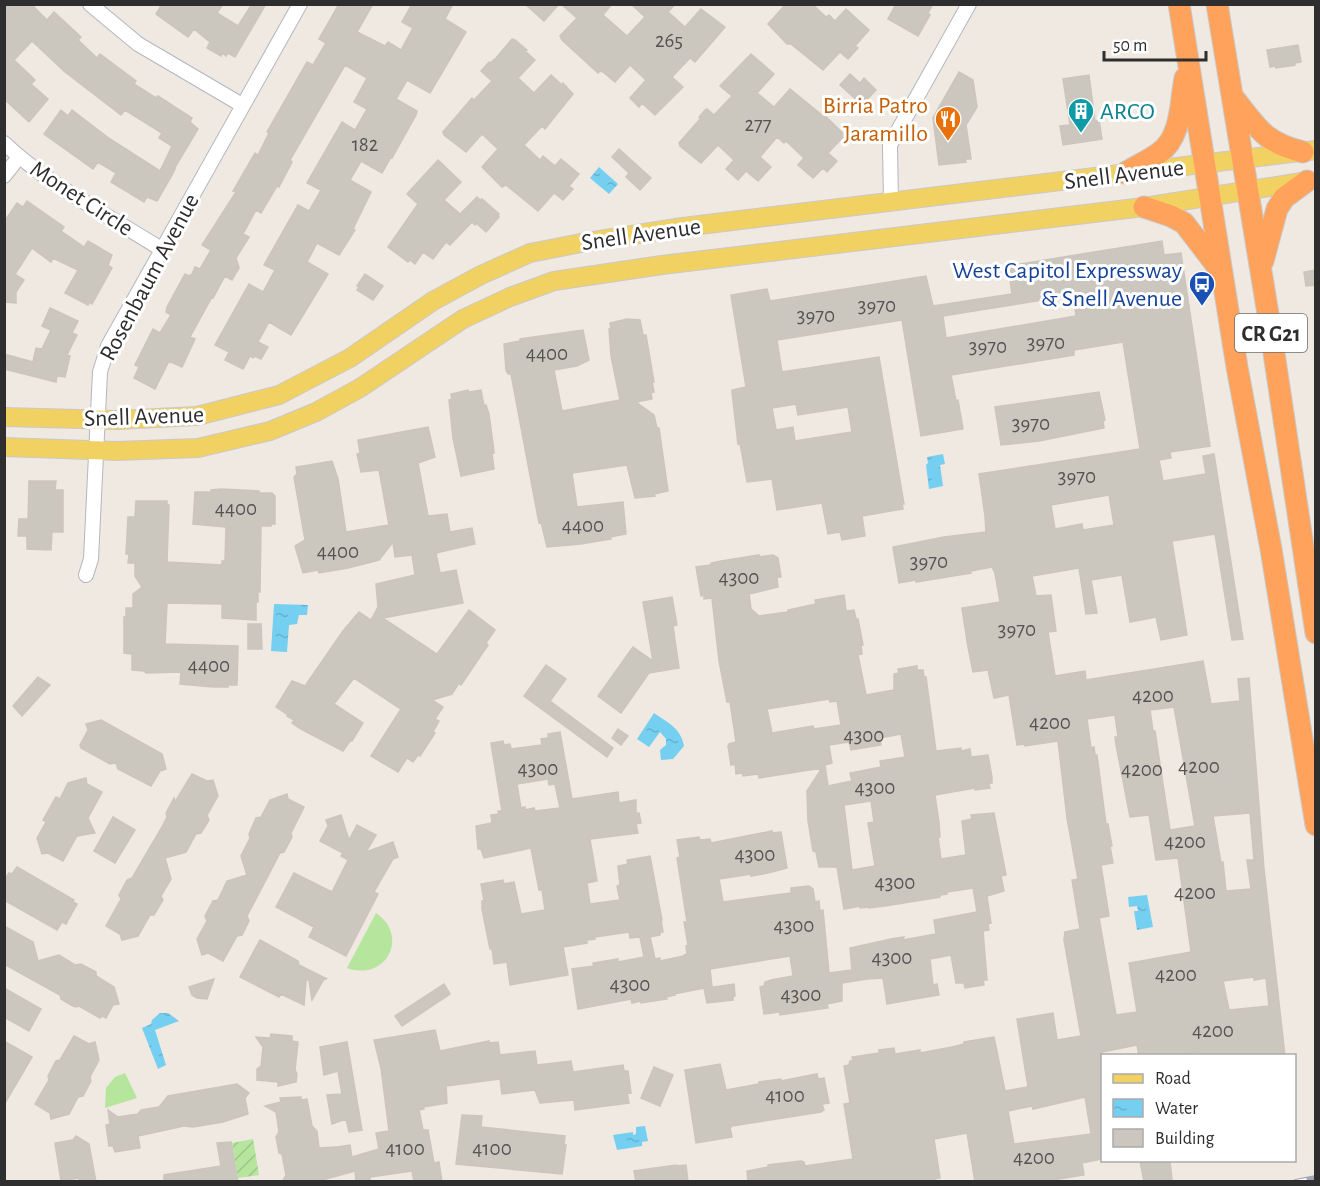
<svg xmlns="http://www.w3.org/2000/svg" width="1320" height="1186" font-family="'Alegreya Sans',sans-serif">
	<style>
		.grass { fill: #b6e59e }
		.garden { fill: url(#garden-furrows) }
		.water { fill: url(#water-ripples) }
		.building { fill: #cbc7bf; stroke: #cbc5ba; stroke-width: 1.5; fill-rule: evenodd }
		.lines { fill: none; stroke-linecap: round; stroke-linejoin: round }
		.minor-casing { stroke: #b4b7c1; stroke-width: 16 }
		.major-casing { stroke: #c9c9c9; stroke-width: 20 }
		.highway-casing { stroke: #c9c9c9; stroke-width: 23 }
		.minor { stroke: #fff; stroke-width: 14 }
		.major { stroke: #f2d163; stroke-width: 18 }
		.highway { stroke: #ffa35c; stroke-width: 21 }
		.rail-casing { stroke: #a3a6b8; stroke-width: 6 }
		.rail { stroke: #fff; stroke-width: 4; stroke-dasharray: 11; stroke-linecap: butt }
		.labels { text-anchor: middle; stroke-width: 6; stroke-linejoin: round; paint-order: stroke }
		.number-label { font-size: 21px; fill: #555452 }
		.shield { fill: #fff; stroke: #6d6d6d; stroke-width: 1.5 }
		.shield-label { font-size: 22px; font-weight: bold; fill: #2e2e2e }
		.food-label { font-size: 24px; fill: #c56008; stroke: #fff; text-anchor: end }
		.culture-label { font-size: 24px; fill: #0d838f; stroke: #fff; text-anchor: start }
		.street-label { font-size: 24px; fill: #2e2e2e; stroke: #fff }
		.transit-label { font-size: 24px; fill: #164399; stroke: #fff; text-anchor: end }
	</style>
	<defs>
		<pattern id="garden-furrows" width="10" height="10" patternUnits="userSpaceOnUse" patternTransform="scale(1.5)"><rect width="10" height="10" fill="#b6e59e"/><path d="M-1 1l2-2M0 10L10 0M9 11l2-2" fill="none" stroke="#9dc588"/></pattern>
		<pattern id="water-ripples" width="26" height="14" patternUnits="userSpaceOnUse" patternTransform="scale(1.5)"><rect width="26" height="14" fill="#75cff0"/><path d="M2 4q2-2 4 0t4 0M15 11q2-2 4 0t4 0" fill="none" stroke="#66b2ce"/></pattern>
	</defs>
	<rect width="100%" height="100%" fill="#efe9e1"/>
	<path class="grass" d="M 376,913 C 410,936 386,982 347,968 Z
		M 125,1073 L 137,1098 L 105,1108 L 106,1088 L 115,1077 Z"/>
	<path class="garden" d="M 253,1139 L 259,1175 L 238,1178 L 232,1143 Z"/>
	<path class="water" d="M 599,167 L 618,184 L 609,194 L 590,178 Z
		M 943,454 L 945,464 L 940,465 L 943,486 L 929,489 L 926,465 L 928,463 L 927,457 Z
		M 274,604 L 308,605 L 307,615 L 299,615 L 297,624 L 289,625 L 287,652 L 271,651 Z
		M 654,713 C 668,723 681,728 684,746 L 673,759 L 661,760 L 660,750 L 666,745 L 666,739 L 660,732 L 649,747 L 637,739 Z
		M 1147,895 L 1153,927 L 1137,930 L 1134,911 L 1138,911 L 1137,906 L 1129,907 L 1128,897 Z
		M 160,1013 L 168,1013 L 179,1021 L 155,1030 L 166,1065 L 158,1069 L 142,1028 L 151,1024 L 152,1020 Z
		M 645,1126 L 648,1141 L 642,1142 L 642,1146 L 617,1150 L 613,1135 L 633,1132 L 633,1135 L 636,1134 L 636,1127 Z"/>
	<path class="building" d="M 4,4 L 31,4 L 47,20 L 54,12 L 81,37 L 78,40 L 97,58 L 100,54 L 136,81 L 134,84 L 156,98 L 158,96 L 192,118 L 190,122 L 198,129 L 174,169 L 175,169 L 171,177 L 157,201 L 147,197 L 144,202 L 111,182 L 116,173 L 98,162 L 93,169 L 44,134 L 61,110 L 68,116 L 72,110 L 110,139 L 160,171 L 172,146 L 159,138 L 162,133 L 125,110 L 121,115 L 65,72 L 32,41 L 14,60 L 35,80 L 31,84 L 48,99 L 29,122 L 4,99 Z
		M 162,4 L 223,4 L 217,13 L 238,26 L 252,4 L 266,4 L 235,57 L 228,53 L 226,56 L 223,53 L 221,56 L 207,48 L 210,42 L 194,29 L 188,37 L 156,14 Z
		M 339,4 L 373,4 L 357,32 L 385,46 L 388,42 L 401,50 L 413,28 L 402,22 L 412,4 L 453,4 L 445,19 L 466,32 L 430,93 L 407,80 L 396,99 L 417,111 L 416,115 L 392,158 L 391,157 L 382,173 L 361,161 L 350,180 L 371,192 L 353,229 L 355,230 L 339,255 L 317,243 L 307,262 L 328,274 L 291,335 L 269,322 L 258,342 L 268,347 L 261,359 L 254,356 L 253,358 L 250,356 L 243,369 L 225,360 L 229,352 L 215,345 L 249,284 L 263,292 L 275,270 L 264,265 L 298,205 L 309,211 L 321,190 L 307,183 L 342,122 L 355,130 L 367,109 L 354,102 L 367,78 L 345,65 L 290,160 L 292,162 L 279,187 L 277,186 L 261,213 L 256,210 L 243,234 L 249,237 L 236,258 L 239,268 L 232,280 L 225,276 L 213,298 L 212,297 L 190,337 L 195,339 L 182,367 L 169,361 L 155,389 L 134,378 L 139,367 L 135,365 L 153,329 L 160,333 L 171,315 L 166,312 L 167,307 L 185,274 L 189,276 L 192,274 L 195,267 L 200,269 L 211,250 L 202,245 L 236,192 L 233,191 L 255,153 L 258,155 L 269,133 L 267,132 L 307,62 L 313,65 L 326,43 L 319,39 Z
		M 525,4 L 559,4 L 544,21 Z
		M 561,4 L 612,4 L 603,15 L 627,36 L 645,17 L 631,4 L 675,4 L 668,12 L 685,27 L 701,9 L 725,27 L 695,62 L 690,58 L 672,77 L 683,87 L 655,115 L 642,103 L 639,107 L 630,98 L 646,80 L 630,65 L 615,82 L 603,72 L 600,71 L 598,73 L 562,40 L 560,36 L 577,18 Z
		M 786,4 L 812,4 L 826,17 L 829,15 L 835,21 L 846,9 L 869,30 L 855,46 L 858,48 L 848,59 L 840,52 L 823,70 L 791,44 L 787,44 L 768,24 Z
		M 896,4 L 933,4 L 928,13 L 930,15 L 918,36 L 888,19 Z
		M 512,39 L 515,40 L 527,50 L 525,51 L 535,60 L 518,78 L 534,93 L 551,75 L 562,85 L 563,83 L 573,94 L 545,129 L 542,126 L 524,145 L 540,160 L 543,156 L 555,166 L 561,159 L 579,174 L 569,186 L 573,189 L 563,200 L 554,193 L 538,211 L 506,185 L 502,187 L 482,167 L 498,149 L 482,134 L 466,152 L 444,135 L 443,132 L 472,98 L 474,100 L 492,81 L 481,71 L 489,62 L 490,63 L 496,58 Z
		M 1298,45 L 1301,62 L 1295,63 L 1295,65 L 1276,68 L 1275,66 L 1270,67 L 1267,50 Z
		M 751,54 L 774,74 L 757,93 L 774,107 L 790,89 L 822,115 L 825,116 L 845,135 L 828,153 L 837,161 L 827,172 L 823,168 L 813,178 L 798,165 L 804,158 L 786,141 L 784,143 L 777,137 L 760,157 L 771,167 L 758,181 L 746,171 L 738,180 L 726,169 L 734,160 L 718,145 L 701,163 L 680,146 L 679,143 L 700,119 L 699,117 L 705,110 L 707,109 L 714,115 L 732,96 L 720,86 Z
		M 959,72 L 973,80 L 977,107 L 966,125 L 971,159 L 965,159 L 966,162 L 939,165 L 933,118 Z
		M 850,74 L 860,83 L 864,78 L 876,90 L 862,105 L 840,85 Z
		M 1089,75 L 1095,121 L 1099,120 L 1102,139 L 1063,145 L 1060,126 L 1070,125 L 1063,79 Z
		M 619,149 L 651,178 L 640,190 L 626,177 L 629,173 L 612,157 Z
		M 438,160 L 461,182 L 444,200 L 460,214 L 477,197 L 480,200 L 482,199 L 499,214 L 498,216 L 499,217 L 486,232 L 476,223 L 475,225 L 472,222 L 450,245 L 446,242 L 433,259 L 423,252 L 415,264 L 410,260 L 408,262 L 388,247 L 418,204 L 407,194 Z
		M 27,201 L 64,227 L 61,231 L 84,247 L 88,241 L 112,255 L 108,265 L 112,268 L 92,304 L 90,302 L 88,305 L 65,293 L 78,270 L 53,258 L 51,262 L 32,248 L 15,274 L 24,280 L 16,292 L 16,303 L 4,302 L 4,222 L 17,203 L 23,207 Z
		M 1162,241 L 1164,255 L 1181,253 L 1210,446 L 1170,452 L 1171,458 L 1159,460 L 1163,481 L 1206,474 L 1203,456 L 1214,454 L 1243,639 L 1232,640 L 1215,534 L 1172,541 L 1187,635 L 1161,640 L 1156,617 L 1130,622 L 1122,575 L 1091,580 L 1097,613 L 1086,614 L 1079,568 L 1032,576 L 1036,596 L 1051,595 L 1056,631 L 1048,632 L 1055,676 L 1085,671 L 1086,680 L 1203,661 L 1211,704 L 1240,701 L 1238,679 L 1249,678 L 1264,869 L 1285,1056 L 1198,1056 L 1198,1052 L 1176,1056 L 1139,1056 L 1137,1045 L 1102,1052 L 1102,1159 L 1082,1163 L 1084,1175 L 1041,1182 L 975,1182 L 967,1133 L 934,1139 L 940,1178 L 922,1182 L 748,1182 L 747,1171 L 768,1167 L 768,1165 L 801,1161 L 804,1162 L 805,1166 L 853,1159 L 844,1104 L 850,1103 L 844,1066 L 849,1065 L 850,1061 L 853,1060 L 852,1057 L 879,1053 L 879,1050 L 894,1048 L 895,1054 L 920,1050 L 920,1053 L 952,1047 L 964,1044 L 964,1042 L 994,1037 L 1005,1091 L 1028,1087 L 1017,1019 L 1053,1013 L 1057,1040 L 1081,1036 L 1064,940 L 1065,932 L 1080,929 L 1072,880 L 1078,879 L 1067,818 L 1058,741 L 1025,746 L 1025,744 L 1017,745 L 1009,695 L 994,698 L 988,670 L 973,672 L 968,647 L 962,608 L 1000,602 L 995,573 L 992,567 L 971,571 L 971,573 L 965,574 L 916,582 L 916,580 L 899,583 L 893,547 L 944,537 L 986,532 L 985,516 L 979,474 L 1140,449 L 1123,342 L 1074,350 L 1074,355 L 951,375 L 956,401 L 958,400 L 963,429 L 921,436 L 902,320 L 777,340 L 782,372 L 879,357 L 904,504 L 902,504 L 903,509 L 862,516 L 865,536 L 842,540 L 840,532 L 828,534 L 822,503 L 777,510 L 772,479 L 747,482 L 740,443 L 738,444 L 732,392 L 732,390 L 746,387 L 731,295 L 767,289 L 770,301 L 926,276 L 933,306 L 1012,294 L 1008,266 ZM 1073,295 L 1076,316 L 946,338 L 943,316 ZM 796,404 L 798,415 L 848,407 L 852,432 L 795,441 L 793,427 L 776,430 L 772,408 ZM 1109,495 L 1114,525 L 1083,530 L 1082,524 L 1055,529 L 1051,505 ZM 1174,707 L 1195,826 L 1170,830 L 1155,731 L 1153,731 L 1150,710 ZM 1115,715 L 1118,737 L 1115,737 L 1116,745 L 1130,817 L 1149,815 L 1156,860 L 1178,858 L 1191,952 L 1129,963 L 1137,1012 L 1116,1015 L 1099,918 L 1109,916 L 1101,865 L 1113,863 L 1110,846 L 1112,846 L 1108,824 L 1106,824 L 1097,755 L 1095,755 L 1094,747 L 1091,748 L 1087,719 ZM 1250,813 L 1254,860 L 1247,860 L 1251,889 L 1226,891 L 1223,862 L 1221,863 L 1213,816 ZM 1254,977 L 1254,980 L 1266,978 L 1269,1006 L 1229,1010 L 1223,981 ZM 1085,1097 L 1091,1134 L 1014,1144 L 1008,1111 L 1032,1106 L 1033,1109 Z
		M 1316,270 L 1316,285 L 1306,286 L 1304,272 Z
		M 365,274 L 383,286 L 373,300 L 357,290 L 359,287 L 357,286 Z
		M 50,308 L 78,321 L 72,333 L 77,335 L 67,355 L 70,356 L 65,377 L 57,376 L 56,382 L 4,369 L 4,354 L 33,362 L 36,348 L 42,349 L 51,330 L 42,326 Z
		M 627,319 L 640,320 L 643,335 L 646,335 L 654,382 L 652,382 L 654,392 L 651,393 L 652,399 L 636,402 L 654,415 L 657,428 L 659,428 L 668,491 L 654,494 L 655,496 L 635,498 L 627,465 L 572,473 L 577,507 L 623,502 L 626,534 L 610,537 L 611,539 L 581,544 L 547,547 L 541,522 L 539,523 L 511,374 L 508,374 L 506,370 L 504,344 L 520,341 L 520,339 L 583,330 L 589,360 L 577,366 L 554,370 L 562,411 L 620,400 L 611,356 L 609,329 L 611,329 L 610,323 Z
		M 468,390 L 469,392 L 481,390 L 484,406 L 486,405 L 489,414 L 493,444 L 494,453 L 492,453 L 494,469 L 461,476 L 453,438 L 449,400 L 452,399 L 451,394 Z
		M 1099,392 L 1105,420 L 1103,421 L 1104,428 L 1039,441 L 1001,445 L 995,407 Z
		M 428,427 L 435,457 L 418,463 L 428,516 L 447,514 L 450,532 L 472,528 L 475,544 L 436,553 L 440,573 L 456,570 L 463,603 L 383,618 L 437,654 L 469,610 L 495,630 L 486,643 L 488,645 L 461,685 L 459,683 L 452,694 L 432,700 L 443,707 L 435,719 L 439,721 L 433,732 L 435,733 L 420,756 L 418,755 L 413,762 L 407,758 L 398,772 L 371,756 L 401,709 L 354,678 L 334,704 L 363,723 L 352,741 L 350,741 L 343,751 L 301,729 L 292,723 L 294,720 L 287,716 L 288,715 L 276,707 L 292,681 L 305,686 L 343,631 L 359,612 L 371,620 L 378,607 L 376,584 L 415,575 L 412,555 L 395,557 L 393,542 L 379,560 L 348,568 L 319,573 L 318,570 L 303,573 L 295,546 L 305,540 L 294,477 L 297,474 L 296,467 L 332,461 L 338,479 L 346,532 L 389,525 L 379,470 L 361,472 L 357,454 L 360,453 L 358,440 Z
		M 29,481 L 56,481 L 55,490 L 63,490 L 63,532 L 52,532 L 51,550 L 27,549 L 27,536 L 18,536 L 19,519 L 28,519 Z
		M 221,489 L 259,491 L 259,493 L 272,493 L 275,496 L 275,524 L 271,524 L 271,526 L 261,526 L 260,592 L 258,592 L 258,602 L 256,602 L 256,620 L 222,618 L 222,604 L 167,603 L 165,644 L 238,646 L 237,685 L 228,685 L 228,687 L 213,687 L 180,684 L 181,672 L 146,673 L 144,671 L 132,670 L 132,654 L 124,653 L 124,617 L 126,617 L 126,608 L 133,608 L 133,594 L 142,587 L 135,576 L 135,563 L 128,563 L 129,554 L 126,554 L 128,517 L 135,517 L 136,501 L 167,501 L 167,505 L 169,505 L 167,562 L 222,565 L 222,561 L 225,561 L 226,527 L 193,524 L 195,492 L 211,492 L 211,490 Z
		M 759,555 L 759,557 L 773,555 L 778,558 L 781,577 L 777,577 L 778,587 L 749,594 L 751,609 L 759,616 L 788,612 L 788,610 L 816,604 L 815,600 L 844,595 L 846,611 L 854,610 L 856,619 L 858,619 L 863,645 L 861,645 L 862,654 L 858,655 L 866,695 L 894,690 L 894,674 L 899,673 L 898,669 L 917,666 L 917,670 L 923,670 L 924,677 L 926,677 L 936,751 L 961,748 L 961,751 L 970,749 L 971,757 L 988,755 L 992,777 L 992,783 L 989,783 L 990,788 L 975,790 L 975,788 L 935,795 L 939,823 L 940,837 L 938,837 L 941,859 L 966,855 L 962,821 L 972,819 L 971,815 L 994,813 L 1006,875 L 1001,876 L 1004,891 L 987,896 L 991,923 L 988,924 L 989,930 L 983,931 L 987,980 L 983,980 L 984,985 L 965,988 L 964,983 L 956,983 L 951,955 L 930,959 L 933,985 L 937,984 L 939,995 L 887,1004 L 883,978 L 867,979 L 842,983 L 842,1001 L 827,1004 L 828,1008 L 780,1015 L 780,1012 L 764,1014 L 760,987 L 764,986 L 765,982 L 771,980 L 793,976 L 790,956 L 710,969 L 712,987 L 707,988 L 734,984 L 735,996 L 733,996 L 733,1000 L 707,1003 L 704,988 L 674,994 L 675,995 L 666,997 L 667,999 L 641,1003 L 641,1001 L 632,1003 L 631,999 L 578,1009 L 572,969 L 594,966 L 593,963 L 618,959 L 618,962 L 644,957 L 640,937 L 630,938 L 629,932 L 595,937 L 595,939 L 587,940 L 587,943 L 563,947 L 568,975 L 510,985 L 507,962 L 494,964 L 492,949 L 490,949 L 482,909 L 482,901 L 484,900 L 481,884 L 503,880 L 504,884 L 514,882 L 521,914 L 545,910 L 542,890 L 539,890 L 531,848 L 484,858 L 481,849 L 478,849 L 476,826 L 492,823 L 491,815 L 499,814 L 498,811 L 502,811 L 491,743 L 503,741 L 504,745 L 510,744 L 511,749 L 542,745 L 541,739 L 548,738 L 548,734 L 560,732 L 572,799 L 618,792 L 619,803 L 636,800 L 636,813 L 639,813 L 641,823 L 636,824 L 638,833 L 590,839 L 597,881 L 587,883 L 590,904 L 620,900 L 617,886 L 620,885 L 618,866 L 628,864 L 627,860 L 650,856 L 662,920 L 661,920 L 663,932 L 660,932 L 660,935 L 650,937 L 655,959 L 660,958 L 660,961 L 684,956 L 684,955 L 687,954 L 686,946 L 688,945 L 684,922 L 687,922 L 677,858 L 680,857 L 677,840 L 699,837 L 700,840 L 710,839 L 711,843 L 772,831 L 772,833 L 781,832 L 787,868 L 768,873 L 751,876 L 751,874 L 719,879 L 723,902 L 791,893 L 791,888 L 809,886 L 813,889 L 815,902 L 819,901 L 820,911 L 823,910 L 829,973 L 852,970 L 850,948 L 891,939 L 904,937 L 903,940 L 936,934 L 934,920 L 977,912 L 973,888 L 947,892 L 947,894 L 940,895 L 940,897 L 885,906 L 869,908 L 869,907 L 860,908 L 860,906 L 844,909 L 837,867 L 819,867 L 816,852 L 813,851 L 808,821 L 807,791 L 822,768 L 759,778 L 758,774 L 743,776 L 742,773 L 736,774 L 735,764 L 731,765 L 728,746 L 729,744 L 736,742 L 730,702 L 727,702 L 719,661 L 712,598 L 704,599 L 704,595 L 701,596 L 696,567 L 711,565 L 711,563 L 721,561 ZM 829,699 L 830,702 L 837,701 L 841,725 L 814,729 L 813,726 L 772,733 L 767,709 ZM 901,734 L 905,757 L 880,761 L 881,767 L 850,773 L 852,781 L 828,786 L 825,765 L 832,763 L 829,745 L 849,742 L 851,750 L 881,745 L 880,738 ZM 548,779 L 549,785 L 555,784 L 560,808 L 535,811 L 534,808 L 525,810 L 525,807 L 521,808 L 517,784 ZM 871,801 L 874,822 L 868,823 L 875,866 L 852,870 L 844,805 Z
		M 672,597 L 677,625 L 673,626 L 679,668 L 649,673 L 621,713 L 598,696 L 633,647 L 653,661 L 643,602 Z
		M 248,624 L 261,624 L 262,649 L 248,649 Z
		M 546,665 L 566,679 L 550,701 L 613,748 L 607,757 L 524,696 Z
		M 38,677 L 50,685 L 22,716 L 13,706 Z
		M 101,720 L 162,754 L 166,769 L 160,771 L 151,786 L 118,769 L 116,763 L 110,764 L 81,748 L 80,745 L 88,730 L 86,724 Z
		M 618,729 L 628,736 L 621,745 L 612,738 Z
		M 192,774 L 207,781 L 213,780 L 218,796 L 207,815 L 209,820 L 201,833 L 196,834 L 186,852 L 165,858 L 171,879 L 161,896 L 163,900 L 154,915 L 150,915 L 138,936 L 122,940 L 120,934 L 106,926 L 121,899 L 119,895 L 127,880 L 132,878 L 162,827 L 167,817 L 166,813 L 174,798 L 175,802 Z
		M 86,778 L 87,784 L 102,792 L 88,818 L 95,833 L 77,836 L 63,861 L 48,853 L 42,854 L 37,838 L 46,822 L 43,820 L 56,797 L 60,799 L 68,783 Z
		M 287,794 L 288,799 L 304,807 L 291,833 L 292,837 L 284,852 L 280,853 L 247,916 L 249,921 L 242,935 L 237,936 L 223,961 L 208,953 L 202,955 L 197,939 L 207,921 L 205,916 L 213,901 L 218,900 L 227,881 L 247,875 L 241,856 L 250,838 L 249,834 L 256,818 L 261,817 L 270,800 Z
		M 341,815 L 349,840 L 357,825 L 376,835 L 366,852 L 393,842 L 398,857 L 393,859 L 374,892 L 378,894 L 346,956 L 309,937 L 314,927 L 276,907 L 294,873 L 332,892 L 348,860 L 341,856 L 343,853 L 320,841 L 328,826 L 326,820 Z
		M 113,817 L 135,830 L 115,863 L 94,851 Z
		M 17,867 L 74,900 L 73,902 L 77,904 L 66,924 L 62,922 L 57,930 L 4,900 L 4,880 L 9,873 L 12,874 Z
		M 4,926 L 33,942 L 38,961 L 59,955 L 75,965 L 81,964 L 96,972 L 96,976 L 114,987 L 119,1004 L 113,1005 L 106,1018 L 102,1016 L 100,1018 L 79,1006 L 76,1007 L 71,1005 L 61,999 L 60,995 L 4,964 Z
		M 260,940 L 298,961 L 299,965 L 327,979 L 324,979 L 312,1000 L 309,980 L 306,980 L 304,1005 L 281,994 L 279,997 L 240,977 Z
		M 214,979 L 207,999 L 197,998 L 192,995 L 189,987 Z
		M 444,984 L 450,994 L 402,1026 L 395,1016 Z
		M 4,988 L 41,1009 L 29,1031 L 4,1017 Z
		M 435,1030 L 440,1051 L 489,1041 L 489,1043 L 498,1042 L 500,1055 L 535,1051 L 537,1065 L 571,1061 L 573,1072 L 623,1065 L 624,1071 L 628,1071 L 631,1093 L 627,1092 L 629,1103 L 575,1110 L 574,1100 L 540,1103 L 535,1090 L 502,1094 L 500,1079 L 446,1086 L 447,1103 L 423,1107 L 424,1109 L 419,1110 L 423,1130 L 428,1130 L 434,1163 L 439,1162 L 442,1182 L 414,1182 L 412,1171 L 370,1177 L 370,1182 L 356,1182 L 355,1171 L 315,1182 L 282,1182 L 286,1175 L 282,1154 L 279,1153 L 276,1137 L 279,1132 L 276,1112 L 265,1106 L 281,1102 L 280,1098 L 301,1097 L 301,1100 L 307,1099 L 312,1126 L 317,1131 L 319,1148 L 335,1147 L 337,1149 L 336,1147 L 350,1145 L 352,1157 L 379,1149 L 376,1133 L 389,1131 L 381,1068 L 374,1040 Z
		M 271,1034 L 292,1036 L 292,1041 L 298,1042 L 295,1070 L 297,1074 L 296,1082 L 278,1086 L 278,1082 L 257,1080 L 257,1069 L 261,1066 L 263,1047 L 256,1037 L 270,1038 Z
		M 74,1036 L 89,1044 L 95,1042 L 99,1060 L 90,1077 L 91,1081 L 83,1096 L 78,1097 L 69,1114 L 51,1119 L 50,1113 L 35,1104 L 49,1080 L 48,1076 L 56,1061 L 60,1060 Z
		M 4,1041 L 32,1057 L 4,1105 Z
		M 347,1042 L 362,1130 L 349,1132 L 346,1119 L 332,1124 L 327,1095 L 342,1094 L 338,1071 L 324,1075 L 320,1047 Z
		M 720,1064 L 726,1090 L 759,1084 L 759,1082 L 781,1079 L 781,1081 L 817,1074 L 818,1079 L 824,1078 L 829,1103 L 822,1104 L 824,1110 L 821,1112 L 732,1126 L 730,1128 L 732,1137 L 696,1143 L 685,1070 Z
		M 654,1067 L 673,1075 L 660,1106 L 641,1098 Z
		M 237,1084 L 249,1093 L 245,1098 L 248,1114 L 223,1122 L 193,1127 L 184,1126 L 138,1136 L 140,1148 L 115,1152 L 113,1146 L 109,1146 L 106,1125 L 110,1124 L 108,1110 L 118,1117 L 138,1114 L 141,1110 L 159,1107 L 168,1096 Z
		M 462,1115 L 482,1116 L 481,1127 L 565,1136 L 564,1145 L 566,1145 L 562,1174 L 456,1164 Z
		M 76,1136 L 89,1144 L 96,1182 L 79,1182 L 79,1178 L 61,1181 L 55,1143 L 73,1140 Z
		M 231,1142 L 238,1182 L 164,1182 L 164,1175 L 221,1166 L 217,1143 Z
		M 1140,1161 L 1170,1161 L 1172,1180 L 1144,1182 Z
		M 676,1165 L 676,1166 L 686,1165 L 688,1182 L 636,1182 L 634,1171 Z"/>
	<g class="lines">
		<g class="minor-casing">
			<path id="minor" d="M 90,4 L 138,44 L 242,105
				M 4,143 C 47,184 111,217 161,249
				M 4,176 L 19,157
				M 891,203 L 890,145 L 969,4
				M 86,575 L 91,559 L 100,372 L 108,346 L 300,4"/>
		</g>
		<g class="major-casing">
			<path id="major" d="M 4,417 L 117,420 L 197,416 L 279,395 L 350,358 L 433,301 L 481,275 L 530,253 L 581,243 L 683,227 L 1316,150
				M 4,447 L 117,451 L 198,448 L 270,431 L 316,412 L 360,388 L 463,319 L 510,297 L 554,281 L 662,265 L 1144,207 L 1308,181"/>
		</g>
		<g class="highway-casing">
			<path id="highway" d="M 1179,4 L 1237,367 L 1271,549 L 1316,825
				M 1217,4 L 1269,320 L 1316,633
				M 1233,97 C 1258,128 1263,142 1303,152
				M 1125,173 C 1136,166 1148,161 1159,153 C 1182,137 1180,103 1185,78
				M 1144,207 L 1171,216 L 1184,223 L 1220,270
				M 1263,261 L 1277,209 L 1284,198 L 1307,181"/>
		</g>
		<use href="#minor" class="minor"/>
		<use href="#major" class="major"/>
		<use href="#highway" class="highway"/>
		<g class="rail-casing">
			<path id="rail" d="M 1296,1182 L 1316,1178"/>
		</g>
		<use href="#rail" class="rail"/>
	</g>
	<defs>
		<g id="building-pin" transform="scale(1.35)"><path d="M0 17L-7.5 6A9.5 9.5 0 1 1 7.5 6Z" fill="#0f9aa8" stroke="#fff"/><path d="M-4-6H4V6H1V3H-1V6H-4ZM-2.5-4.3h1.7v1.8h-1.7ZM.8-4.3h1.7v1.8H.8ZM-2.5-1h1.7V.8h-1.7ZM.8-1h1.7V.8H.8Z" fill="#fff"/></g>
		<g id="restaurant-pin" transform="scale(1.35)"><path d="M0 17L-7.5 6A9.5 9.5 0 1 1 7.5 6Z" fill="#e8710a" stroke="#fff"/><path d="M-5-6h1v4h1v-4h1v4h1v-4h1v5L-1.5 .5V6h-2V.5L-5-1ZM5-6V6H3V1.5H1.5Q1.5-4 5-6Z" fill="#fff"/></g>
		<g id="bus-pin" transform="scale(1.35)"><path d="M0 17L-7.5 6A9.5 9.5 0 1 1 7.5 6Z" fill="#1a4fb4" stroke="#fff"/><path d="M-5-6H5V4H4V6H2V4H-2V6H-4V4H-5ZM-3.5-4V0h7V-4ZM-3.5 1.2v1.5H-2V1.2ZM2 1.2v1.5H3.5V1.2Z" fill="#fff"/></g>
	</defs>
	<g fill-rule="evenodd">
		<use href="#building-pin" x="1081" y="111"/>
		<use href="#restaurant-pin" x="948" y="119"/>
		<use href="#bus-pin" x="1202" y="284"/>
	</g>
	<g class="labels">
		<g class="number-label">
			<text x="669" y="47">265</text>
			<text x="758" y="131">277</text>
			<text x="365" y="151">182</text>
			<text x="877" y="312">3970</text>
			<text x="816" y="322">3970</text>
			<text x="1046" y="349">3970</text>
			<text x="988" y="353">3970</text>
			<text x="547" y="360">4400</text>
			<text x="1031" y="430">3970</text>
			<text x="1077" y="483">3970</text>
			<text x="236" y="515">4400</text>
			<text x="583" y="532">4400</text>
			<text x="338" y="558">4400</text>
			<text x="929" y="568">3970</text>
			<text x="739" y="584">4300</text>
			<text x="1017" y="636">3970</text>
			<text x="209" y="672">4400</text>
			<text x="1153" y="702">4200</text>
			<text x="1050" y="729">4200</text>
			<text x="864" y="742">4300</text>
			<text x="1199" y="773">4200</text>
			<text x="538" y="775">4300</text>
			<text x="1142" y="776">4200</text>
			<text x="875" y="794">4300</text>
			<text x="1185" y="848">4200</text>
			<text x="755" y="861">4300</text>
			<text x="895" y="889">4300</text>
			<text x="1195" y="899">4200</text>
			<text x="794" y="932">4300</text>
			<text x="892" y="964">4300</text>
			<text x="1176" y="981">4200</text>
			<text x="630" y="991">4300</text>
			<text x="801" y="1001">4300</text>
			<text x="1213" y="1037">4200</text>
			<text x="785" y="1102">4100</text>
			<text x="405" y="1155">4100</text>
			<text x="492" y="1155">4100</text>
			<text x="1034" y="1164">4200</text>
		</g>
		<rect class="shield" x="1235" y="314" width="72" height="38" rx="4.5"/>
		<g class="shield-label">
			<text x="1271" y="341">CR G21</text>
		</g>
		<g class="food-label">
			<text x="928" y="113">Birria Patro<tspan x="928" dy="28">Jaramillo</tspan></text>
		</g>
		<g class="culture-label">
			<text x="1100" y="119">ARCO</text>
		</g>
		<g class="street-label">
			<text transform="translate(1124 174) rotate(-7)" y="8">Snell Avenue</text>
			<text transform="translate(82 198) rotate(33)" y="8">Monet Circle</text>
			<text transform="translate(641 234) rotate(-8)" y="8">Snell Avenue</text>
			<text transform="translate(149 277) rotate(-62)" y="8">Rosenbaum Avenue</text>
			<text transform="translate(144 416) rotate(-2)" y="8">Snell Avenue</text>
		</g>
		<g class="transit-label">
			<text x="1182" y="278">West Capitol Expressway<tspan x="1182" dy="28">&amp; Snell Avenue</tspan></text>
		</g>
	</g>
	<rect width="1320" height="1186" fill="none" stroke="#2e2e2e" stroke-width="12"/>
	<rect x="1101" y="1054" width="195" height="108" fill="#ffffff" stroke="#ababab" stroke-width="1.5"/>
	<rect x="1113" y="1074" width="30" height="9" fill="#f2d163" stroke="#ababab" stroke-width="1.5"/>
	<text x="1155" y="1084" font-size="18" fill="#2e2e2e">Road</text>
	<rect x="1113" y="1099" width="30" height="18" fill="url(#water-ripples)" stroke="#ababab" stroke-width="1.5"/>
	<text x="1155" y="1114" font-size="18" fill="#2e2e2e">Water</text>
	<rect x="1113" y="1129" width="30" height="18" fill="#cbc7bf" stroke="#ababab" stroke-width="1.5"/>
	<text x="1155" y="1144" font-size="18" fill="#2e2e2e">Building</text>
	<path d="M1104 51v9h102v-9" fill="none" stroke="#2e2e2e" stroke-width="3"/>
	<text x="1113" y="51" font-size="18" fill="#2e2e2e" stroke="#ffffff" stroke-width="4.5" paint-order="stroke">50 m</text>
</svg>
